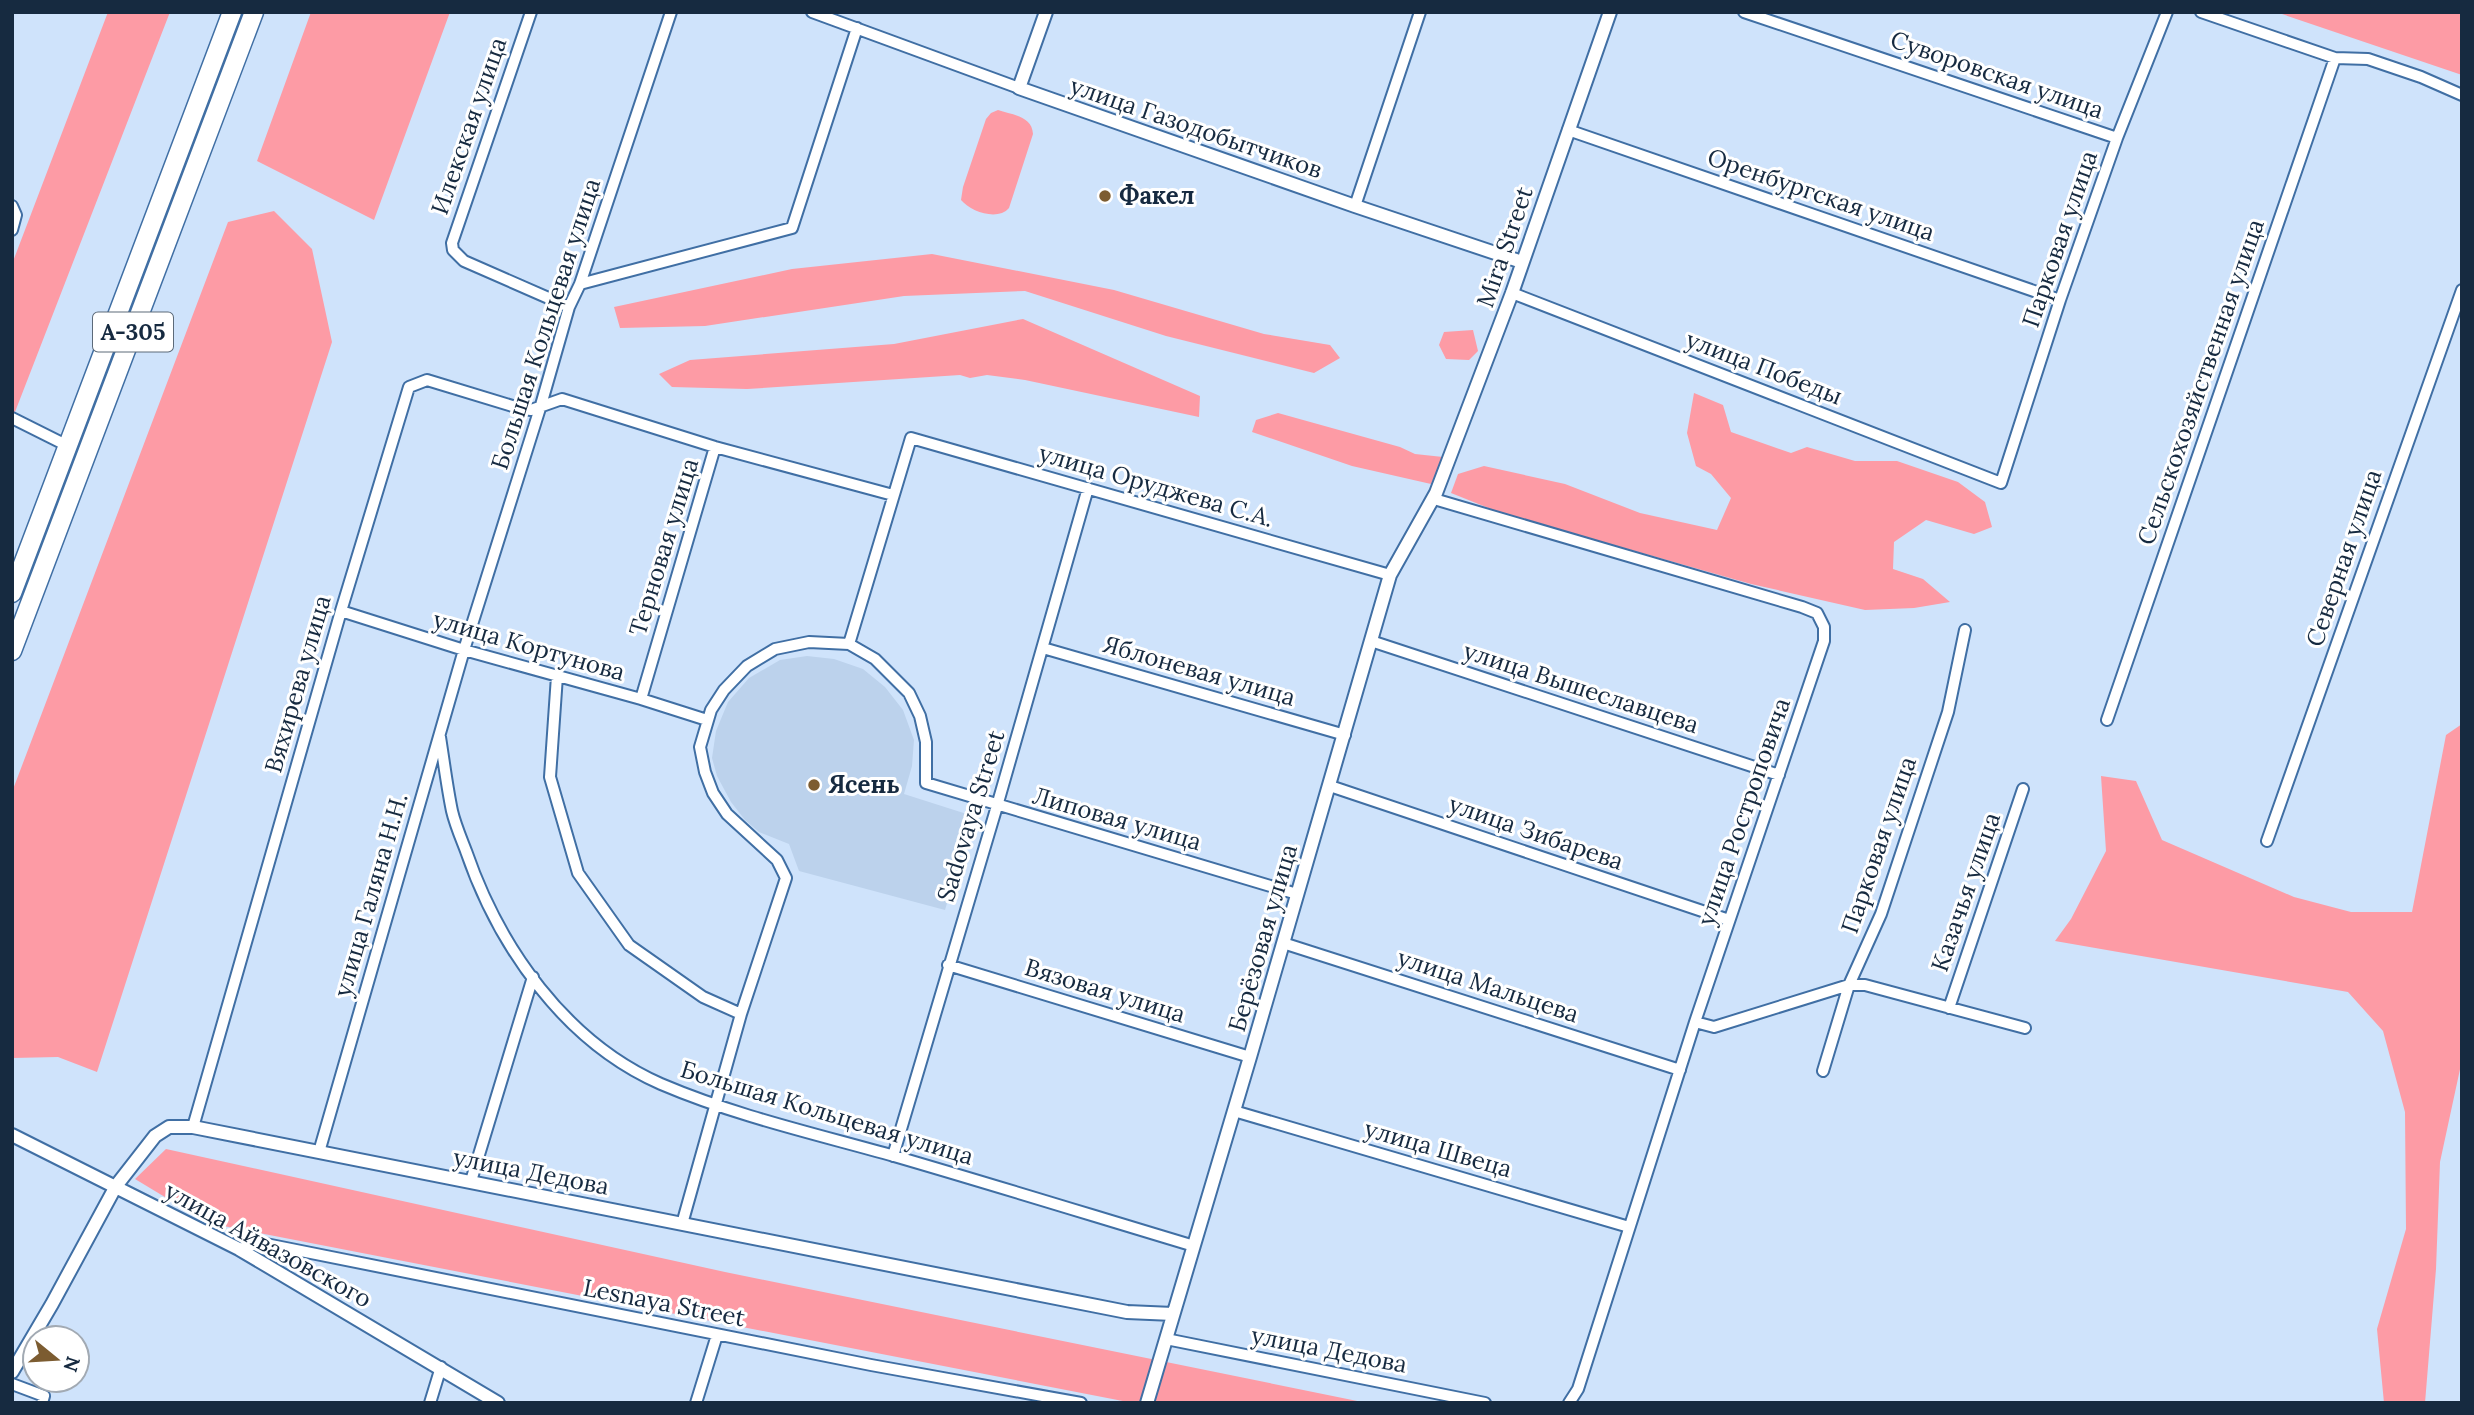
<svg xmlns="http://www.w3.org/2000/svg" width="2474" height="1415" font-family="Lora,serif">
	<style>
		.built { fill: #bcd2ec }
		.green { fill: #fd9ba5 }
		.lines { fill: none; stroke-linecap: round; stroke-linejoin: round }
		.minor-casing { stroke: #406fa4; stroke-width: 14 }
		.tertiary-casing { stroke: #406fa4; stroke-width: 16 }
		.trunk-casing { stroke: #406fa4; stroke-width: 21 }
		.minor { stroke: #fff; stroke-width: 10 }
		.tertiary { stroke: #fff; stroke-width: 12 }
		.trunk { stroke: #fff; stroke-width: 18 }
		.poi-dot { fill: #7c5c31; stroke: #fff; stroke-width: 2.5 }
		.labels { text-anchor: middle; stroke-width: 6; stroke-linejoin: round; paint-order: stroke }
		.shield { fill: #fff; stroke: #5c6a79; stroke-width: 2 }
		.shield-label { font-size: 23px; font-weight: bold; fill: #162a40 }
		.street-label { font-size: 24px; fill: #162a40; stroke: #fff }
		.poi-label { font-size: 24px; font-weight: bold; fill: #162a40; stroke: #fff; text-anchor: start }
	</style>
	<rect width="100%" height="100%" fill="#cfe3fb"/>
	<path class="built" d="M 807,656 L 834,659 L 863,669 L 885,687 L 903,710 L 914,740 L 912,766 L 904,794 L 973,816 L 945,910 L 799,871 L 789,844 L 759,832 L 745,820 L 731,802 L 717,776 L 712,758 L 716,731 L 728,702 L 749,678 L 780,660 Z"/>
	<path class="green" d="M 108,12 L 170,12 L 15,412 L 12,411 L 12,264 Z
		M 311,12 L 450,12 L 374,220 L 257,161 Z
		M 2276,12 L 2462,12 L 2462,75 Z
		M 998,110 C 1013,115 1032,116 1033,134 L 1009,208 C 998,221 971,212 961,200 L 963,187 L 986,119 L 991,113 Z
		M 274,211 L 312,249 L 332,342 L 97,1072 L 58,1057 L 12,1058 L 12,792 L 228,222 Z
		M 932,254 L 1114,290 L 1264,334 L 1330,345 L 1340,358 L 1314,373 L 1166,336 L 1025,291 L 904,296 L 705,326 L 620,328 L 614,307 L 792,269 Z
		M 1023,319 L 1200,396 L 1199,417 L 1025,380 L 987,375 L 970,378 L 960,375 L 747,389 L 672,387 L 659,374 L 690,360 L 894,344 Z
		M 1473,330 L 1478,351 L 1469,360 L 1446,359 L 1439,345 L 1444,332 Z
		M 1694,393 L 1723,405 L 1731,432 L 1791,453 L 1807,447 L 1855,461 L 1897,461 L 1958,482 L 1985,502 L 1992,527 L 1974,534 L 1926,520 L 1894,542 L 1893,569 L 1923,579 L 1950,602 L 1914,608 L 1865,610 L 1751,584 L 1501,513 L 1451,493 L 1458,474 L 1484,466 L 1565,484 L 1640,513 L 1717,530 L 1731,498 L 1711,474 L 1696,466 L 1687,433 Z
		M 1278,413 L 1400,447 L 1415,454 L 1443,457 L 1431,484 L 1352,466 L 1252,432 L 1256,420 Z
		M 2462,724 L 2462,1060 L 2440,1162 L 2436,1269 L 2425,1403 L 2384,1403 L 2377,1329 L 2406,1229 L 2405,1112 L 2383,1031 L 2348,992 L 2055,941 L 2071,919 L 2106,851 L 2101,776 L 2136,781 L 2162,840 L 2294,897 L 2351,912 L 2412,912 L 2446,735 Z
		M 166,1149 L 725,1272 L 1367,1403 L 1133,1403 L 208,1223 L 135,1179 Z"/>
	<g class="lines">
		<g class="minor-casing">
			<path id="minor" d="M 531,12 L 452,243 L 453,250 L 464,261 L 569,307
				M 812,12 L 1019,88
				M 1744,12 L 2117,138
				M 2201,12 L 2335,58 L 2368,59 L 2421,77 L 2462,95
				M 1568,130 L 2060,300
				M 12,206 L 16,215 L 12,230
				M 1355,206 L 1420,12
				M 580,284 L 792,228 L 857,28
				M 1512,293 L 2001,483 L 2060,300 L 2117,138 L 2167,12
				M 12,418 L 68,446
				M 1434,499 L 1802,607 L 1817,613 L 1824,627 L 1824,641 L 1695,1022 L 1578,1389 L 1569,1403
				M 341,611 L 464,650 L 641,699 L 707,720
				M 1371,641 L 1779,775
				M 849,644 L 911,438 L 1390,575
				M 1043,648 L 1345,735
				M 557,676 L 550,777 L 578,873 L 629,945 L 703,997 L 741,1014
				M 641,699 L 715,447
				M 2107,720 L 2335,58
				M 440,737 C 444,762 447,787 452,811 C 455,824 461,838 466,851 C 499,947 565,1042 661,1084 C 736,1116 816,1134 894,1156 C 994,1185 1094,1216 1194,1246
				M 1330,786 L 1729,920
				M 2267,841 L 2462,290
				M 1283,943 L 1680,1070
				M 948,965 L 1250,1057
				M 1949,1008 L 2023,789
				M 1695,1022 L 1714,1027 L 1849,985 L 1865,985 L 2025,1028
				M 1823,1071 L 1849,985 L 1881,914 L 1948,712 L 1965,630
				M 1234,1111 L 1629,1227
				M 193,1127 L 341,611 L 409,387 L 427,380 L 519,408 L 531,410 L 562,399 L 715,447 L 893,495
				M 319,1152 L 464,650 L 541,405 L 569,307 L 580,284 L 671,12
				M 893,1156 L 997,806 L 1088,488
				M 471,1181 L 533,977
				M 682,1224 L 741,1014 L 786,878 L 777,860 L 727,814 L 713,793 L 705,772 L 700,747 L 711,710 L 724,690 L 747,666 L 775,649 L 809,642 L 849,644 L 875,659 L 909,693 L 920,716 L 926,742 L 926,783 L 1297,894
				M 239,1249 L 261,1243 L 871,1365 L 1081,1403
				M 1166,1339 L 1485,1403
				M 12,1384 L 44,1396 L 42,1403
				M 430,1403 L 441,1367
				M 696,1403 L 717,1335"/>
		</g>
		<g class="tertiary-casing">
			<path id="tertiary" d="M 1046,12 L 1019,88 L 1355,206 L 1522,262
				M 12,1135 L 239,1249 L 498,1403
				M 12,1372 L 52,1304 L 116,1186 L 155,1136 L 169,1127 L 193,1127 L 1127,1312 L 1173,1314
				M 1147,1403 L 1250,1057 L 1390,575 L 1436,493 L 1512,293 L 1610,12"/>
		</g>
		<g class="trunk-casing">
			<path id="trunk" d="M 12,593 L 232,12
				M 12,651 L 254,12"/>
		</g>
		<use href="#minor" class="minor"/>
		<use href="#tertiary" class="tertiary"/>
		<use href="#trunk" class="trunk"/>
	</g>
	<g class="poi-dot">
		<circle cx="1105" cy="196" r="7"/>
		<circle cx="814" cy="785" r="7"/>
	</g>
	<g class="labels">
		<rect class="shield" x="93" y="312.5" width="80" height="39" rx="5"/>
		<g class="shield-label">
			<text x="133" y="340">А-305</text>
		</g>
		<g class="street-label">
			<text transform="translate(1997 75) rotate(19)" y="8">Суворовская улица</text>
			<text transform="translate(469 126) rotate(-71)" y="8">Илекская улица</text>
			<text transform="translate(1196 128) rotate(19)" y="8">улица Газодобытчиков</text>
			<text transform="translate(1821 195) rotate(19)" y="8">Оренбургская улица</text>
			<text transform="translate(2060 239) rotate(-71)" y="8">Парковая улица</text>
			<text transform="translate(1505 247) rotate(-71)" y="8">Mira Street</text>
			<text transform="translate(546 324) rotate(-72)" y="8">Большая Кольцевая улица</text>
			<text transform="translate(1764 368) rotate(21)" y="8">улица Победы</text>
			<text transform="translate(2201 382) rotate(-71)" y="8">Сельскохозяйственная улица</text>
			<text transform="translate(1156 486) rotate(16)" y="8">улица Оруджева С.А.</text>
			<text transform="translate(664 547) rotate(-73)" y="8">Терновая улица</text>
			<text transform="translate(2344 558) rotate(-71)" y="8">Северная улица</text>
			<text transform="translate(529 646) rotate(16)" y="8">улица Кортунова</text>
			<text transform="translate(1199 671) rotate(16)" y="8">Яблоневая улица</text>
			<text transform="translate(298 684) rotate(-74)" y="8">Вяхирева улица</text>
			<text transform="translate(1581 688) rotate(18)" y="8">улица Вышеславцева</text>
			<text transform="translate(1744 812) rotate(-71)" y="8">улица Ростроповича</text>
			<text transform="translate(971 816) rotate(-73)" y="8">Sadovaya Street</text>
			<text transform="translate(1117 819) rotate(16)" y="8">Липовая улица</text>
			<text transform="translate(1536 833) rotate(19)" y="8">улица Зибарева</text>
			<text transform="translate(1879 845) rotate(-71)" y="8">Парковая улица</text>
			<text transform="translate(1966 892) rotate(-71)" y="8">Казачья улица</text>
			<text transform="translate(371 895) rotate(-74)" y="8">улица Галяна Н.Н.</text>
			<text transform="translate(1263 938) rotate(-74)" y="8">Берёзовая улица</text>
			<text transform="translate(1488 986) rotate(18)" y="8">улица Мальцева</text>
			<text transform="translate(1105 991) rotate(17)" y="8">Вязовая улица</text>
			<text transform="translate(827 1113) rotate(17)" y="8">Большая Кольцевая улица</text>
			<text transform="translate(1438 1149) rotate(16)" y="8">улица Швеца</text>
			<text transform="translate(531 1172) rotate(11)" y="8">улица Дедова</text>
			<text transform="translate(268 1245) rotate(29)" y="8">улица Айвазовского</text>
			<text transform="translate(664 1303) rotate(11)" y="8">Lesnaya Street</text>
			<text transform="translate(1329 1350) rotate(11)" y="8">улица Дедова</text>
		</g>
		<g class="poi-label">
			<text x="1119" y="204">Факел</text>
			<text x="828" y="793">Ясень</text>
		</g>
	</g>
	<rect width="2474" height="1415" fill="none" stroke="#162a40" stroke-width="28"/>
	<g transform="translate(56 1359) rotate(108)"><circle r="33" fill="#ffffff" stroke="#a2aab3" stroke-width="2"/>
	<path d="M0-5L12 26L0 18L-12 26Z" fill="#7c5c31"/>
	<text y="-10" font-size="19" font-weight="bold" text-anchor="middle" fill="#162a40">N</text>
	</g>
</svg>
